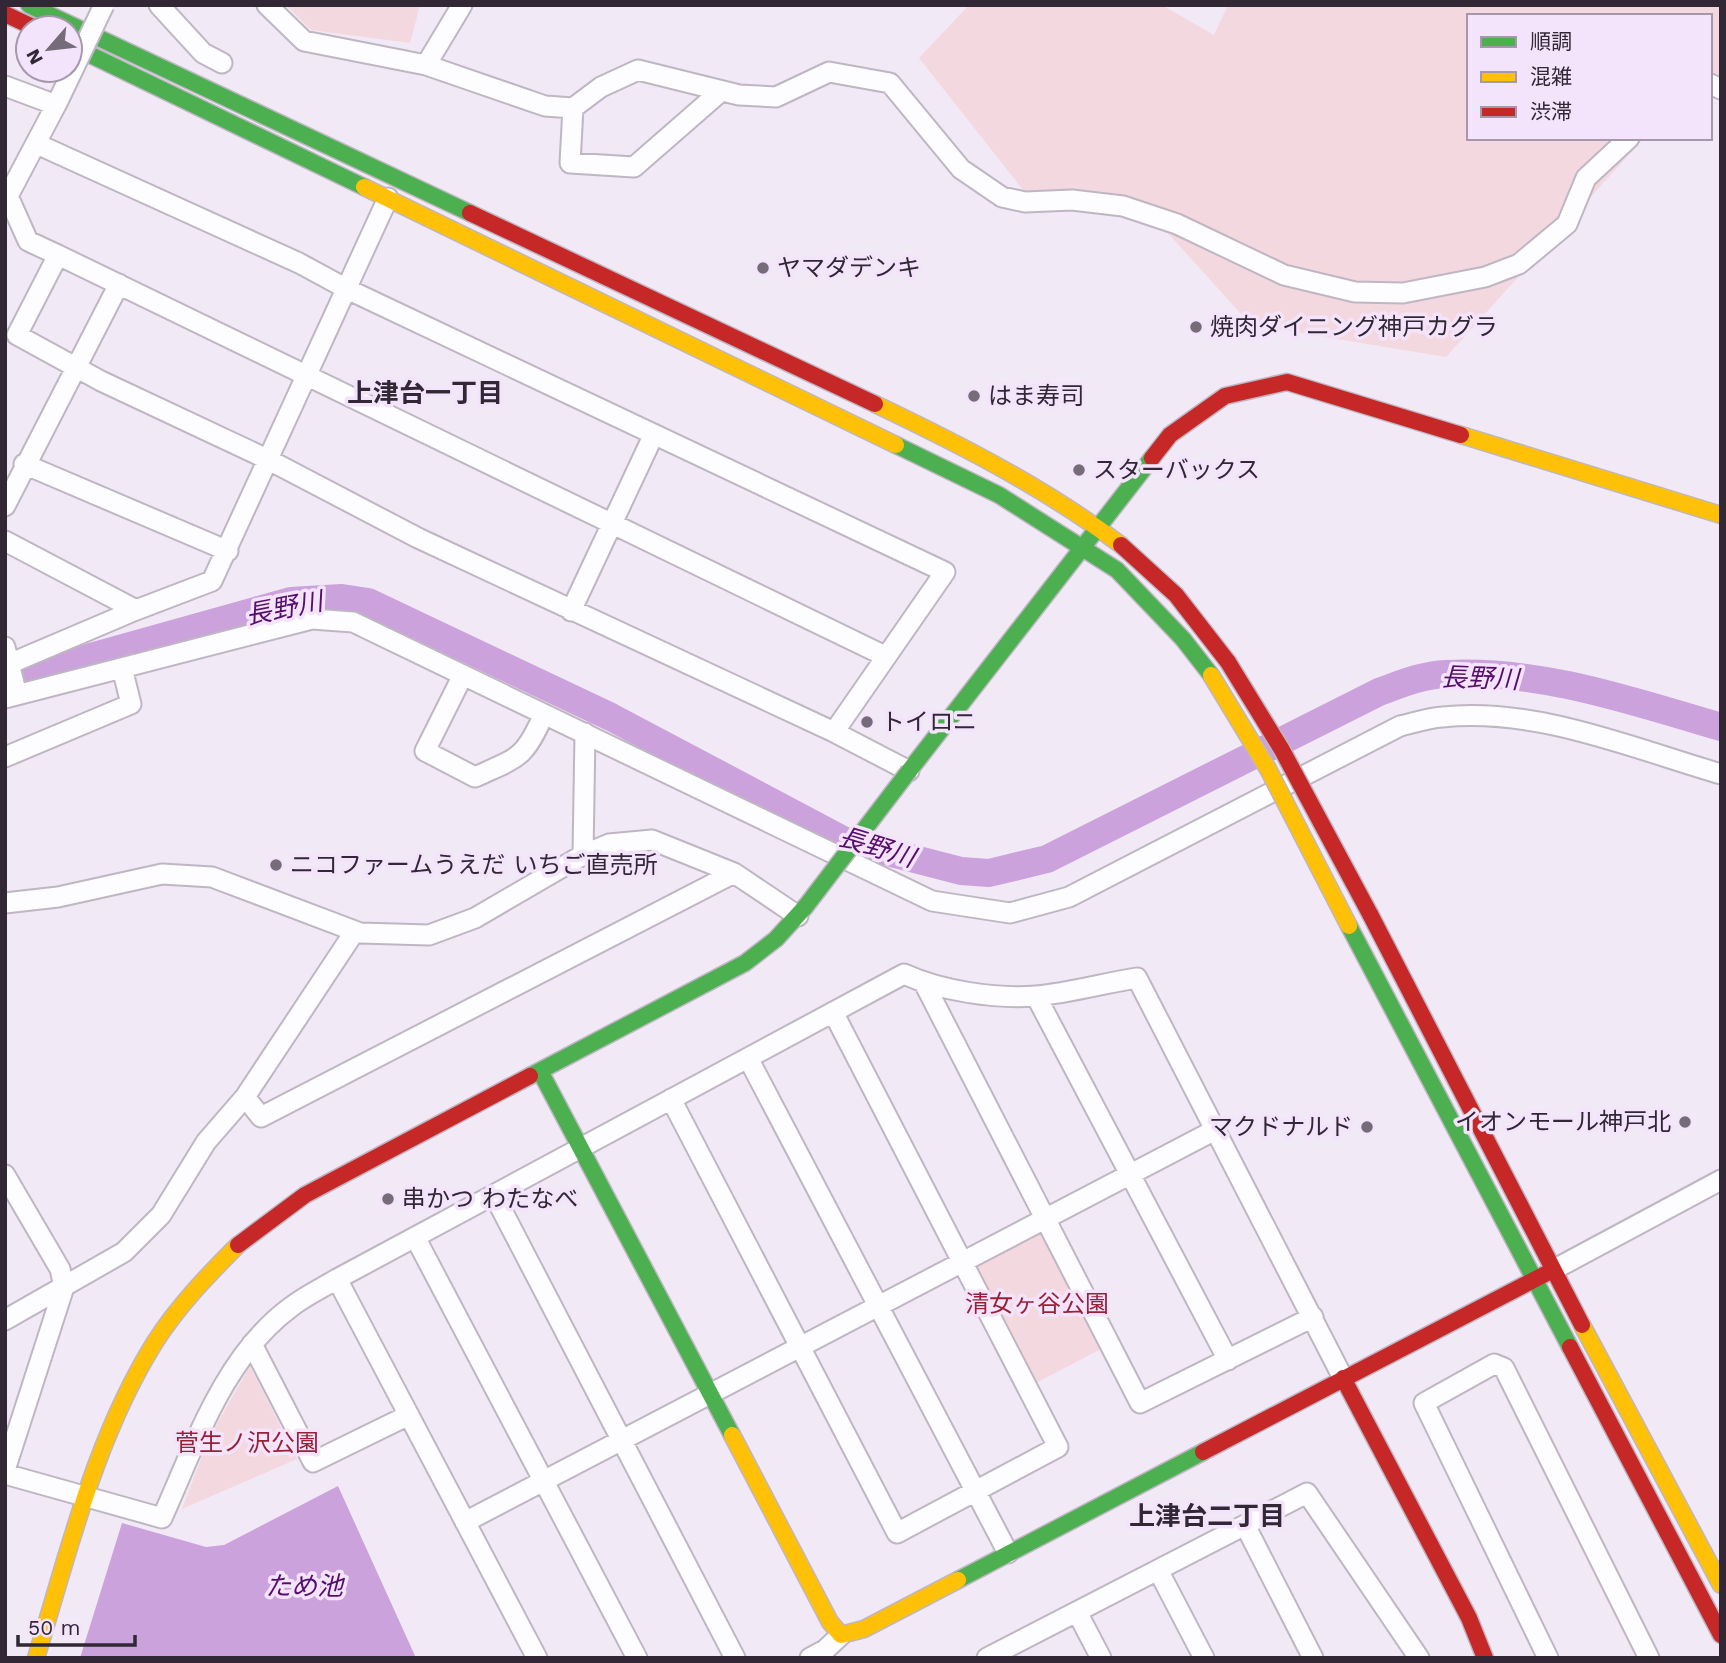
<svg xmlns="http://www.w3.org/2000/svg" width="1726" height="1663" font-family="'Work Sans','Noto Sans JP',sans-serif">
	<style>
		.green { fill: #f4d8df }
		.water { fill: #cba2db }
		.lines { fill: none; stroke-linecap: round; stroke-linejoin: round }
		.river { stroke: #cba2db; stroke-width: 28 }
		.street-casing { stroke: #bfb6c3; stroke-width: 23 }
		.fast-casing { stroke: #bfb6c3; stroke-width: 19 }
		.slow-casing { stroke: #bfb6c3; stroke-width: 19 }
		.jam-casing { stroke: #bfb6c3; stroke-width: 19 }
		.street { stroke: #fdfcfe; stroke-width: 19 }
		.fast { stroke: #4caf50; stroke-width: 16 }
		.slow { stroke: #ffc107; stroke-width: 16 }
		.jam { stroke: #c62828; stroke-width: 16 }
		.street-bridge-casing { stroke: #bfb6c3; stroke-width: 23; stroke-linecap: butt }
		.fast-bridge-casing { stroke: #bfb6c3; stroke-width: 19; stroke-linecap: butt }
		.slow-bridge-casing { stroke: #bfb6c3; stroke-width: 19; stroke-linecap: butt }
		.jam-bridge-casing { stroke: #bfb6c3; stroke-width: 19; stroke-linecap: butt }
		.street-bridge { stroke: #fdfcfe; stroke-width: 19 }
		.fast-bridge { stroke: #4caf50; stroke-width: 16 }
		.slow-bridge { stroke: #ffc107; stroke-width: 16 }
		.jam-bridge { stroke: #c62828; stroke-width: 16 }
		.poi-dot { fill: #756b79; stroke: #f4e4fb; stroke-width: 2.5 }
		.labels { text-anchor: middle; stroke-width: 7; stroke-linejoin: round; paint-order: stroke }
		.poi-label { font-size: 24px; fill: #312735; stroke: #f4e4fb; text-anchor: start }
		.park-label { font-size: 24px; fill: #982137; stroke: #f4e4fb }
		.neighbourhood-label { font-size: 26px; font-weight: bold; fill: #312735; stroke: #f4e4fb }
		.water-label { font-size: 26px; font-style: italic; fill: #560e6d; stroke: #f4e4fb }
	</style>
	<rect width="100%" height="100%" fill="#f2e9f6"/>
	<path class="green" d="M 286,5 L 420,5 L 420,6 L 410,43 L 311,30 Z
		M 969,5 L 1162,5 L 1214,35 L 1228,5 L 1721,5 L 1721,92 L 1710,94 L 1710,16 L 1469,16 L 1469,138 L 1644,138 L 1446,357 L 1251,325 L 1147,210 L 1027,195 L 919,58 Z
		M 1043,1224 L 1105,1347 L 1032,1385 L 970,1262 Z
		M 250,1366 L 297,1459 L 182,1509 L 209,1438 Z"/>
	<path class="water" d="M 338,1486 L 416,1658 L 80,1658 L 122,1523 L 206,1547 L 224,1545 Z"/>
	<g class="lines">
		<path class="river" d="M 5,681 L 291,601 L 342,598 L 368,602 L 611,717 L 845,841 L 961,871 L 989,873 L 1047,859 L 1379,692 C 1401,684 1422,675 1446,674 C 1540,669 1632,701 1721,727"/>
		<g class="street-casing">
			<path id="street" d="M 159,5 L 203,53 L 222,63
				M 267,5 L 304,41 L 426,65 L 462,5
				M 426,65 L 545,106 L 573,108 L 601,87 L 638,70 L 739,95 L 776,97 L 829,72 L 890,83 L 961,169 L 1002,197 L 1025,202 L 1072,200 L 1123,206 L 1177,224 L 1284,275 L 1355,292 L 1403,293 L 1485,277 L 1519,264 L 1567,224 L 1586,178 L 1629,138
				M 1710,84 L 1721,89
				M 5,86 L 56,105 L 60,97
				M 573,108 L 570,163 L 634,167 L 720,92
				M 37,144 L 299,263 L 347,289 L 945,572 L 834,732 L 418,538 L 267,459 L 101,381 L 17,335 L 58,255 L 28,241 L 8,196 L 56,105
				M 58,255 L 885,656
				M 24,464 L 228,551
				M 5,506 L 119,284
				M 5,541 L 136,610 L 212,581 L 388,198
				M 571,611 L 654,434
				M 5,647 L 17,695
				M 9,664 L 136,610
				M 463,675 L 425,751 L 475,777 C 519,757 524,759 544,714
				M 5,698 L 312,619 L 353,622 L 932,901 L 1010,913 L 1069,897 L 1400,726 C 1413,723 1428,718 1442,717 C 1536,707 1632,748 1721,774
				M 834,732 L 909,771
				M 5,757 L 131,704 L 122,668
				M 583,855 L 585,733
				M 5,903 L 58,897 L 162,874 L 212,877 L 360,933 L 429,935 L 475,918 L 583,855 L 609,844 L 652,840 L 734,873 L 798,916
				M 924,983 L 1140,1403 L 1313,1317
				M 1036,996 L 1228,1360
				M 748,1058 L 1008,1553
				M 245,1097 L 261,1117 L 734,873
				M 671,1099 L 897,1533 L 1058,1447 L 833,1012
				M 5,1175 L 60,1269 L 64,1287 L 5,1470
				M 494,1195 L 735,1658
				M 415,1237 L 637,1658
				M 1553,1270 L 1721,1180
				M 337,1279 L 537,1658
				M 5,1320 L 124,1252 L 161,1215 L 206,1142 L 245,1097 L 355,931
				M 252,1344 L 313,1462 L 409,1415
				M 5,1474 L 162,1518 C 195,1445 224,1356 291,1307 C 305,1296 322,1288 337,1279 L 904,974 C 941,991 995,999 1036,996 C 1070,993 1104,983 1137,978 L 1343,1378
				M 465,1522 L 1215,1130
				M 1245,1525 L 1313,1658
				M 1158,1570 L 1204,1658
				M 1077,1612 L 1101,1658
				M 810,1658 L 825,1650 L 841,1635
				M 987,1658 L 1307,1493 L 1419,1658
				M 1548,1658 L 1424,1403 L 1494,1364 L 1504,1368 L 1649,1658"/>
		</g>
		<g class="fast-casing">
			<path id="fast" d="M 29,5 L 470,213
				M 70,45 L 364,187
				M 896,445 L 999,495 L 1117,570 L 1183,639 L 1211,675
				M 909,771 L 1152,458
				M 1349,926 L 1570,1347
				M 540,1071 L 732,1435
				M 530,1076 L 745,963 L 776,939 L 806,906
				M 958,1580 L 1203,1452"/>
		</g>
		<g class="slow-casing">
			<path id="slow" d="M 364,187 L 896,445
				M 875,404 C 961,445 1045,488 1121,545
				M 1461,435 L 1721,515
				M 1582,1325 L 1721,1585
				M 732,1435 L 830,1622 L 841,1635 L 864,1629 L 958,1580
				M 36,1658 C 69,1551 95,1438 155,1342 C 178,1306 208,1275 238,1245"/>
		</g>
		<g class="jam-casing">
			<path id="jam" d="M 5,14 L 35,28
				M 470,213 L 875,404
				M 1152,458 L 1170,435 L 1225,396 L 1287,382 L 1461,435
				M 1121,545 L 1176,595 L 1228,662
				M 1370,914 L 1582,1325
				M 238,1245 L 305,1195 L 530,1076
				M 1570,1347 L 1721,1635
				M 1343,1378 L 1469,1618 L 1485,1658
				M 1203,1452 L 1553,1270"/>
		</g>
		<use href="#street" class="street"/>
		<use href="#fast" class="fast"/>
		<use href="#slow" class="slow"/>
		<use href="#jam" class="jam"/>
		<g class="street-bridge-casing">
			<path id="street-bridge" d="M 60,97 L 104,5"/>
		</g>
		<g class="fast-bridge-casing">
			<path id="fast-bridge" d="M 806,906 L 909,771"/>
		</g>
		<g class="slow-bridge-casing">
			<path id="slow-bridge" d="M 1211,675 L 1268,769 L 1349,926"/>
		</g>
		<g class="jam-bridge-casing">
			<path id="jam-bridge" d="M 1228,662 L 1282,750 L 1370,914"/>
		</g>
		<use href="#street-bridge" class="street-bridge"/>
		<use href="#fast-bridge" class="fast-bridge"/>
		<use href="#slow-bridge" class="slow-bridge"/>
		<use href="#jam-bridge" class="jam-bridge"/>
	</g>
	<g class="poi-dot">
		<circle cx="763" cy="268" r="7"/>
		<circle cx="1196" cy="327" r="7"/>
		<circle cx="974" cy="396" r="7"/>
		<circle cx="1079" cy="470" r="7"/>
		<circle cx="867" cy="722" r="7"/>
		<circle cx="276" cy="865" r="7"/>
		<circle cx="1685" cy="1122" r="7"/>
		<circle cx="1367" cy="1127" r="7"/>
		<circle cx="388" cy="1199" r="7"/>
	</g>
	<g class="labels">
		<g class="poi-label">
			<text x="777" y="276">ヤマダデンキ</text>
			<text x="1210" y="335">焼肉ダイニング神戸カグラ</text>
			<text x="988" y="404">はま寿司</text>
			<text x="1093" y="478">スターバックス</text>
			<text x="881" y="730">トイロニ</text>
			<text x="290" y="873">ニコファームうえだ いちご直売所</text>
			<text x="1671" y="1130" text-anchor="end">イオンモール神戸北</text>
			<text x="1353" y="1135" text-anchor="end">マクドナルド</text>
			<text x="402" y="1207">串かつ わたなべ</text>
		</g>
		<g class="park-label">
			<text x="1037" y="1312">清女ヶ谷公園</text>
			<text x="247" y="1451">菅生ノ沢公園</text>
		</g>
		<g class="neighbourhood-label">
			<text x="425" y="402">上津台一丁目</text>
			<text x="1207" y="1525">上津台二丁目</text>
		</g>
		<g class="water-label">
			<text transform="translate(284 608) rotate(-11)" y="9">長野川</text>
			<text transform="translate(1480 678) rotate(2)" y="9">長野川</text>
			<text transform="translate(877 847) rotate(17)" y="9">長野川</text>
			<text x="304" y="1595">ため池</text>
		</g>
	</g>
	<rect width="1726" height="1663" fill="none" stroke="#312735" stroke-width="14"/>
	<rect x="1467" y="14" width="245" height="126" fill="#f4e4fb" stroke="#a698ac" stroke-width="2"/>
	<rect x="1481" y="37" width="35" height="10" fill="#4caf50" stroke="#a698ac" stroke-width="2"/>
	<text x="1530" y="49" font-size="21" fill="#312735">順調</text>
	<rect x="1481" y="72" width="35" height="10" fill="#ffc107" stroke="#a698ac" stroke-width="2"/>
	<text x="1530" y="84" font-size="21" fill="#312735">混雑</text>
	<rect x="1481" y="107" width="35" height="10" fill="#c62828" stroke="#a698ac" stroke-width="2"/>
	<text x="1530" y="119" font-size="21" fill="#312735">渋滞</text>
	<g transform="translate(49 49) rotate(242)"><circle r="33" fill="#f4e4fb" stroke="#a698ac" stroke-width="2"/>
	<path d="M0-5L12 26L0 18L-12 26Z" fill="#756b79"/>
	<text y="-10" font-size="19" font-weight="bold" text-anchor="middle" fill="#312735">N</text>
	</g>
	<path d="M18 1635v10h117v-10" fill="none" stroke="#312735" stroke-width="3.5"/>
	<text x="28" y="1635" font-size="21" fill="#312735" stroke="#f4e4fb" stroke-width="5" paint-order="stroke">50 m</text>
</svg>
